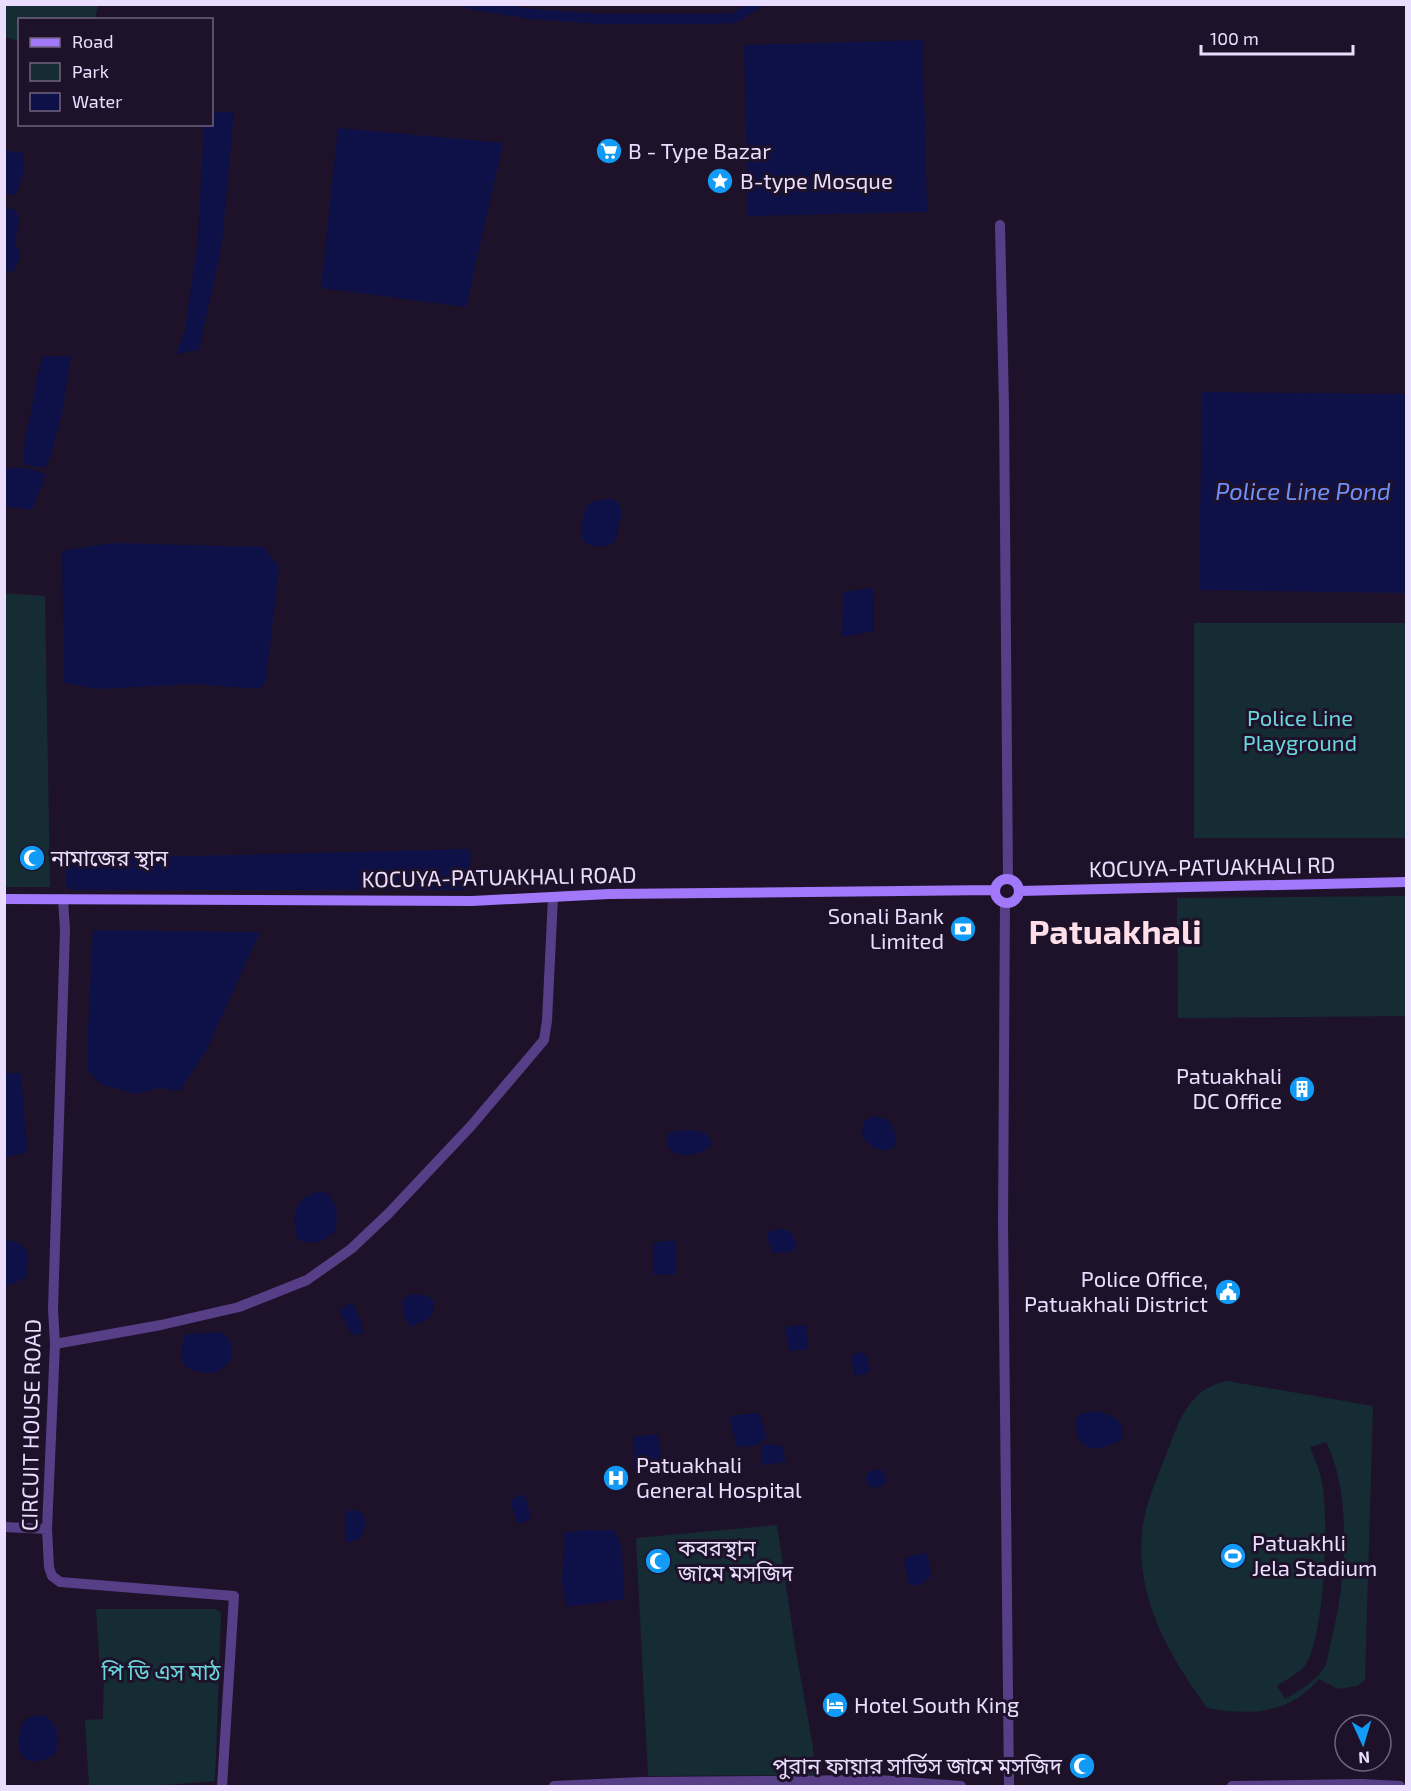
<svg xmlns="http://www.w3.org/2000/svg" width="1411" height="1791" font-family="'Exo 2','Noto Sans Bengali',sans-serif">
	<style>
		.green { fill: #152c34; fill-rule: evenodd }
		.water { fill: #0d1148 }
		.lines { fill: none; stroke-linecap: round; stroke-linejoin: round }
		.canal { stroke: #0d1148; stroke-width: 10 }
		.tertiary { stroke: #573f88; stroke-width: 10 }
		.secondary { stroke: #a278fa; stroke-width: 10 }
		.labels { text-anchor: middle; stroke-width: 6; stroke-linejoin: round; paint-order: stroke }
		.poi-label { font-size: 22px; fill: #eaddfe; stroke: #1e122b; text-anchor: start }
		.park-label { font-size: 22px; fill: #6ad7dd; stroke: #1e122b }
		.street-label { font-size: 22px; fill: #eaddfe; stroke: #1e122b }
		.water-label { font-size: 24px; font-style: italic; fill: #6f90fa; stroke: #1e122b }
		.town-label { font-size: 34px; font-weight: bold; fill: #fedfe9; stroke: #1e122b }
	</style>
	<rect width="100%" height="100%" fill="#1e122b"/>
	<path class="green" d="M 6,5 L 6,4 L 98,5 L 95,19 L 20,20 L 19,41 L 5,37 Z
		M 4,593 L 45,596 L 50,887 L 5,887 Z
		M 1194,623 L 1406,623 L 1406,838 L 1194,838 Z
		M 1406,896 L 1406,1016 L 1178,1018 L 1177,898 Z
		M 1227,1381 L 1373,1406 L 1365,1680 L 1357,1686 L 1338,1689 L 1319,1679 C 1314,1684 1308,1691 1302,1695 C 1275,1715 1238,1714 1207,1708 C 1165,1649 1128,1585 1146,1510 C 1152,1488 1162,1466 1170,1445 C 1181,1415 1192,1388 1227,1381 ZM 1326,1442 C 1353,1494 1346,1586 1331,1641 C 1329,1650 1328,1660 1324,1668 C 1315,1682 1299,1691 1285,1699 L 1277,1686 C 1285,1680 1300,1673 1306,1664 C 1325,1632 1329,1519 1322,1482 C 1320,1470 1314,1458 1310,1447 Z
		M 777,1525 L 795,1646 L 813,1747 L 815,1775 L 648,1776 L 636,1538 Z
		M 96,1609 L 216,1609 L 221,1613 L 215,1781 L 153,1786 L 89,1786 L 85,1720 L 103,1719 L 104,1670 L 100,1669 Z"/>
	<path class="water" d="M 923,40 L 927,212 L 748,216 L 744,45 Z
		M 212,112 L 234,112 L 222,243 L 199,350 L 176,354 L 185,331 L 198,239 L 204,125 L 212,124 Z
		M 338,128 L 503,143 L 466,307 L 321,288 Z
		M 4,150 L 24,153 L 23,174 L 16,195 L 5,194 Z
		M 5,207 L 15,210 L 19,217 L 15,245 C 24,255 18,263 12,273 L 6,271 L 5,274 Z
		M 61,356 L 71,356 L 62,414 L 49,461 L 45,467 L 34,467 L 24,463 C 23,441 28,428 32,407 C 35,390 37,373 43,357 Z
		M 1202,392 L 1406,394 L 1406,593 L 1199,590 Z
		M 4,468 L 26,468 L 46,474 L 32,510 L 5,506 Z
		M 611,499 L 619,502 L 622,513 L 615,542 C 603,548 592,549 582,539 C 579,526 583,517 587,505 L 597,500 Z
		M 111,543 L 264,547 L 279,567 L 266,681 L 260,689 L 192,684 L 97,689 L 64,683 L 62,551 Z
		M 873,588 L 874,631 L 842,637 L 843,592 Z
		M 469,849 L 471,856 L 466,890 L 70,890 L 66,885 L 66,857 L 70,856 L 198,856 Z
		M 93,930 L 260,932 L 207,1049 L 180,1091 L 158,1088 L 136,1094 L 100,1084 L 88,1071 L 88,1031 Z
		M 5,1073 L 21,1073 L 27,1147 L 26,1153 L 5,1157 Z
		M 870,1117 C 889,1114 899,1129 894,1148 C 880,1154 872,1148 862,1137 L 863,1123 Z
		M 688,1130 C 699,1131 709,1131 712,1144 C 704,1155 683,1158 671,1151 L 667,1145 L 667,1135 L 670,1132 Z
		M 324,1191 C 339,1203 338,1216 335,1232 C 323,1241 312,1247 297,1239 C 291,1212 294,1196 324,1191 Z
		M 779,1229 C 793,1229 794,1237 797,1248 L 790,1252 L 773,1253 L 767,1237 L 770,1231 Z
		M 4,1240 C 32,1242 30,1256 26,1278 L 6,1286 L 4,1285 Z
		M 665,1241 L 675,1241 L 676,1274 L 654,1275 L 653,1243 Z
		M 414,1294 L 427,1296 L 433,1300 L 434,1307 L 430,1318 L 411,1327 L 405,1318 L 402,1302 L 406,1297 Z
		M 348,1304 L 353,1304 L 361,1322 L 363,1333 L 352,1335 L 339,1311 Z
		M 806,1325 L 808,1349 L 789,1351 L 785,1327 Z
		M 217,1332 L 226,1335 L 231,1342 L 231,1360 C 226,1365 222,1369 216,1372 C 207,1375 185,1371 182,1361 C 180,1357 182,1351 182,1347 C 183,1341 183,1338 187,1334 Z
		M 858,1352 L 866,1354 L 870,1370 L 865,1374 L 855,1376 L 851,1357 Z
		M 1093,1411 C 1109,1413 1126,1419 1122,1439 C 1109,1448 1082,1456 1077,1434 C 1075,1427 1075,1422 1078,1415 Z
		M 759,1413 L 767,1438 L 755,1446 L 737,1447 L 729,1416 Z
		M 657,1434 L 661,1451 L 658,1466 L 646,1471 L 638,1472 L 634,1468 L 633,1437 Z
		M 765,1444 L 782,1446 L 786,1462 L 762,1465 L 761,1446 Z
		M 874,1470 L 881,1470 L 887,1477 L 885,1484 L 875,1488 L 868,1485 L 865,1478 L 869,1471 Z
		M 523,1494 L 525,1496 L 531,1518 L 522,1523 L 517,1523 L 510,1500 Z
		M 354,1510 L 364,1514 L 365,1524 L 361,1538 L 348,1543 L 346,1541 L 345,1514 L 348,1511 Z
		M 586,1530 L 614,1530 L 622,1549 L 624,1599 L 567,1607 L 562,1582 L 564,1533 Z
		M 925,1553 L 928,1558 L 931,1576 L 920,1585 L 909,1585 L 904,1560 L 909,1557 Z
		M 44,1715 C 60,1725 58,1736 56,1754 C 22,1774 10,1750 24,1720 L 32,1716 Z"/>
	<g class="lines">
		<path class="canal" d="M 469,4 L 531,14 L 603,19 L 705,19 L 734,18 L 758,4"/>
		<path class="tertiary" d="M 1000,225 L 1004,406 L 1008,879
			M 63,899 L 65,930 L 53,1309 L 55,1344 L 47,1529 L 49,1567 L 52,1576 L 60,1582 L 234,1596 L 222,1786
			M 1005,903 L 1003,1223 L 1009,1786
			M 55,1344 L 161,1325 L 239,1307 L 307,1280 L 351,1249 L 388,1214 L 471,1126 L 544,1040 L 547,1021 L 553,897
			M 4,1527 L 47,1529
			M 554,1786 L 642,1782 L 879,1780 L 961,1786
			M 1232,1786 L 1362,1784 L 1400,1786"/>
		<path class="secondary" d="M995 891a12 12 0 1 1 24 0a12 12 0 1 1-24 0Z
			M 1019,891 L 1406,882
			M 4,899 L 472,901 L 609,894 L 995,890"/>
	</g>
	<defs>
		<g id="supermarket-disc" transform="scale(1.35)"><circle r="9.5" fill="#119bf6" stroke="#1e122b"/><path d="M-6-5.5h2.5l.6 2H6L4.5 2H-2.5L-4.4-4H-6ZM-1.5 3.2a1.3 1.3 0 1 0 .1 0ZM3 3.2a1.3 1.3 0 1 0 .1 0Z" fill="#fff"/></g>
		<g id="sight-disc" transform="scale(1.35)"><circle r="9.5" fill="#119bf6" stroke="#1e122b"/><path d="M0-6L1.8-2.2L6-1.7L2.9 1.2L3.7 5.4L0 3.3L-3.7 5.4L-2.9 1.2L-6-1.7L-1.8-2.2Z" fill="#fff"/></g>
		<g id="mosque-disc" transform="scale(1.35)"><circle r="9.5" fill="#119bf6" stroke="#1e122b"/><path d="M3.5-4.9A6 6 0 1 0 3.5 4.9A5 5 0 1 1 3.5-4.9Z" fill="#fff"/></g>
		<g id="bank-disc" transform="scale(1.35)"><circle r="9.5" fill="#119bf6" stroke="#1e122b"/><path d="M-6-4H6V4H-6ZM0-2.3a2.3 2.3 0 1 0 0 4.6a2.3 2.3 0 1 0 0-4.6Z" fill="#fff"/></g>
		<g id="building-disc" transform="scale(1.35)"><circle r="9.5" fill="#119bf6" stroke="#1e122b"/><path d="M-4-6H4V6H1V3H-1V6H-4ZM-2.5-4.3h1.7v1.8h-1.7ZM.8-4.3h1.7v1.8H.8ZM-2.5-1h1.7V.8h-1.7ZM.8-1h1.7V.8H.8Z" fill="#fff"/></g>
		<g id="civic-disc" transform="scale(1.35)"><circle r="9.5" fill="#119bf6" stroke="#1e122b"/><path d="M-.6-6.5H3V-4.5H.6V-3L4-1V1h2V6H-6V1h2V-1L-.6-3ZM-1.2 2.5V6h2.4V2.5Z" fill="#fff"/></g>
		<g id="hospital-disc" transform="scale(1.35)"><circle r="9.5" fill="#119bf6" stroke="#1e122b"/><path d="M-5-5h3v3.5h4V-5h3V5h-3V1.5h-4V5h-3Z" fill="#fff"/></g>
		<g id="stadium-disc" transform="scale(1.35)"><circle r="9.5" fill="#119bf6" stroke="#1e122b"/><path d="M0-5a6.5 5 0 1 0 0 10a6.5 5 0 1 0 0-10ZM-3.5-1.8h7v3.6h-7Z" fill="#fff"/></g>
		<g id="hotel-disc" transform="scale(1.35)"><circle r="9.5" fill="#119bf6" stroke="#1e122b"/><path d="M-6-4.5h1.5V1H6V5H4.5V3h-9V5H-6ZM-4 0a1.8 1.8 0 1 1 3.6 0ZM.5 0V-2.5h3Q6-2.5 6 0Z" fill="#fff"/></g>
	</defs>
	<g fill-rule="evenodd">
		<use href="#supermarket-disc" x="609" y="151"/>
		<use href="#sight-disc" x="720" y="181"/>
		<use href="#mosque-disc" x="32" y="858"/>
		<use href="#bank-disc" x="963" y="929"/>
		<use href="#building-disc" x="1302" y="1089"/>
		<use href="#civic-disc" x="1228" y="1292"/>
		<use href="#hospital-disc" x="616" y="1478"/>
		<use href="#stadium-disc" x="1233" y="1556"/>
		<use href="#mosque-disc" x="658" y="1561"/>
		<use href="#hotel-disc" x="835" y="1705"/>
		<use href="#mosque-disc" x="1082" y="1766"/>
	</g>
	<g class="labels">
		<g class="poi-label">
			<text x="628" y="159">B - Type Bazar</text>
			<text x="740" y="189">B-type Mosque</text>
			<text x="51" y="866">নামাজের স্থান</text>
			<text x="944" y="924" text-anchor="end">Sonali Bank<tspan x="944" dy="25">Limited</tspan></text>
			<text x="1282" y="1084" text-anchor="end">Patuakhali<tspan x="1282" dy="25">DC Office</tspan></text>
			<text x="1208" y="1287" text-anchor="end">Police Office,<tspan x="1208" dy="25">Patuakhali District</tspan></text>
			<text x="636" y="1473">Patuakhali<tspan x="636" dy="25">General Hospital</tspan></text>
			<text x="1252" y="1551">Patuakhli<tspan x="1252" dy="25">Jela Stadium</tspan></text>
			<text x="678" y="1556">কবরস্থান<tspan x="678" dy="25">জামে মসজিদ</tspan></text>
			<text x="854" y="1713">Hotel South King</text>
			<text x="1062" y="1774" text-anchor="end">পুরান ফায়ার সার্ভিস জামে মসজিদ</text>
		</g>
		<g class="park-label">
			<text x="1300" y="726">Police Line<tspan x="1300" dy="25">Playground</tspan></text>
			<text x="161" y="1680">পি ডি এস মাঠ</text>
		</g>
		<g class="street-label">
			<text transform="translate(1212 867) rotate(-1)" y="8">KOCUYA-PATUAKHALI RD</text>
			<text transform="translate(499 877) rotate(-1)" y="8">KOCUYA-PATUAKHALI ROAD</text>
			<text transform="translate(31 1425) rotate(-89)" y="8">CIRCUIT HOUSE ROAD</text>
		</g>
		<g class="water-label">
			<text x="1303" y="500">Police Line Pond</text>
		</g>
		<g class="town-label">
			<text x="1115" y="944">Patuakhali</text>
		</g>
	</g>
	<rect width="1411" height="1791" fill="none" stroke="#eaddfe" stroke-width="12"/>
	<rect x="18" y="18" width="195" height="108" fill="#1e122b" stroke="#70637f" stroke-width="1.5"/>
	<rect x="30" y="38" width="30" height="9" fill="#a278fa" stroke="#70637f" stroke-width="1.5"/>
	<text x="72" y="48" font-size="18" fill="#eaddfe">Road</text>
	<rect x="30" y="63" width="30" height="18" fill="#152c34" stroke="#70637f" stroke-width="1.5"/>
	<text x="72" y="78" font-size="18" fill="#eaddfe">Park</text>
	<rect x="30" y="93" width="30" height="18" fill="#0d1148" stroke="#70637f" stroke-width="1.5"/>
	<text x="72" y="108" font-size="18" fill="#eaddfe">Water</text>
	<g transform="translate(1363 1743) rotate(176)"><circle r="28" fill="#1e122b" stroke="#70637f" stroke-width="1.5"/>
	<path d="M0-4.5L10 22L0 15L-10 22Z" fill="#119bf6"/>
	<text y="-9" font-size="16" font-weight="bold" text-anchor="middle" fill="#eaddfe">N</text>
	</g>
	<path d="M1201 45v9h152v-9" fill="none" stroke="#eaddfe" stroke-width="3"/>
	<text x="1210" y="45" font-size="18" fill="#eaddfe" stroke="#1e122b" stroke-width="4.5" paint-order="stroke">100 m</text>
</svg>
